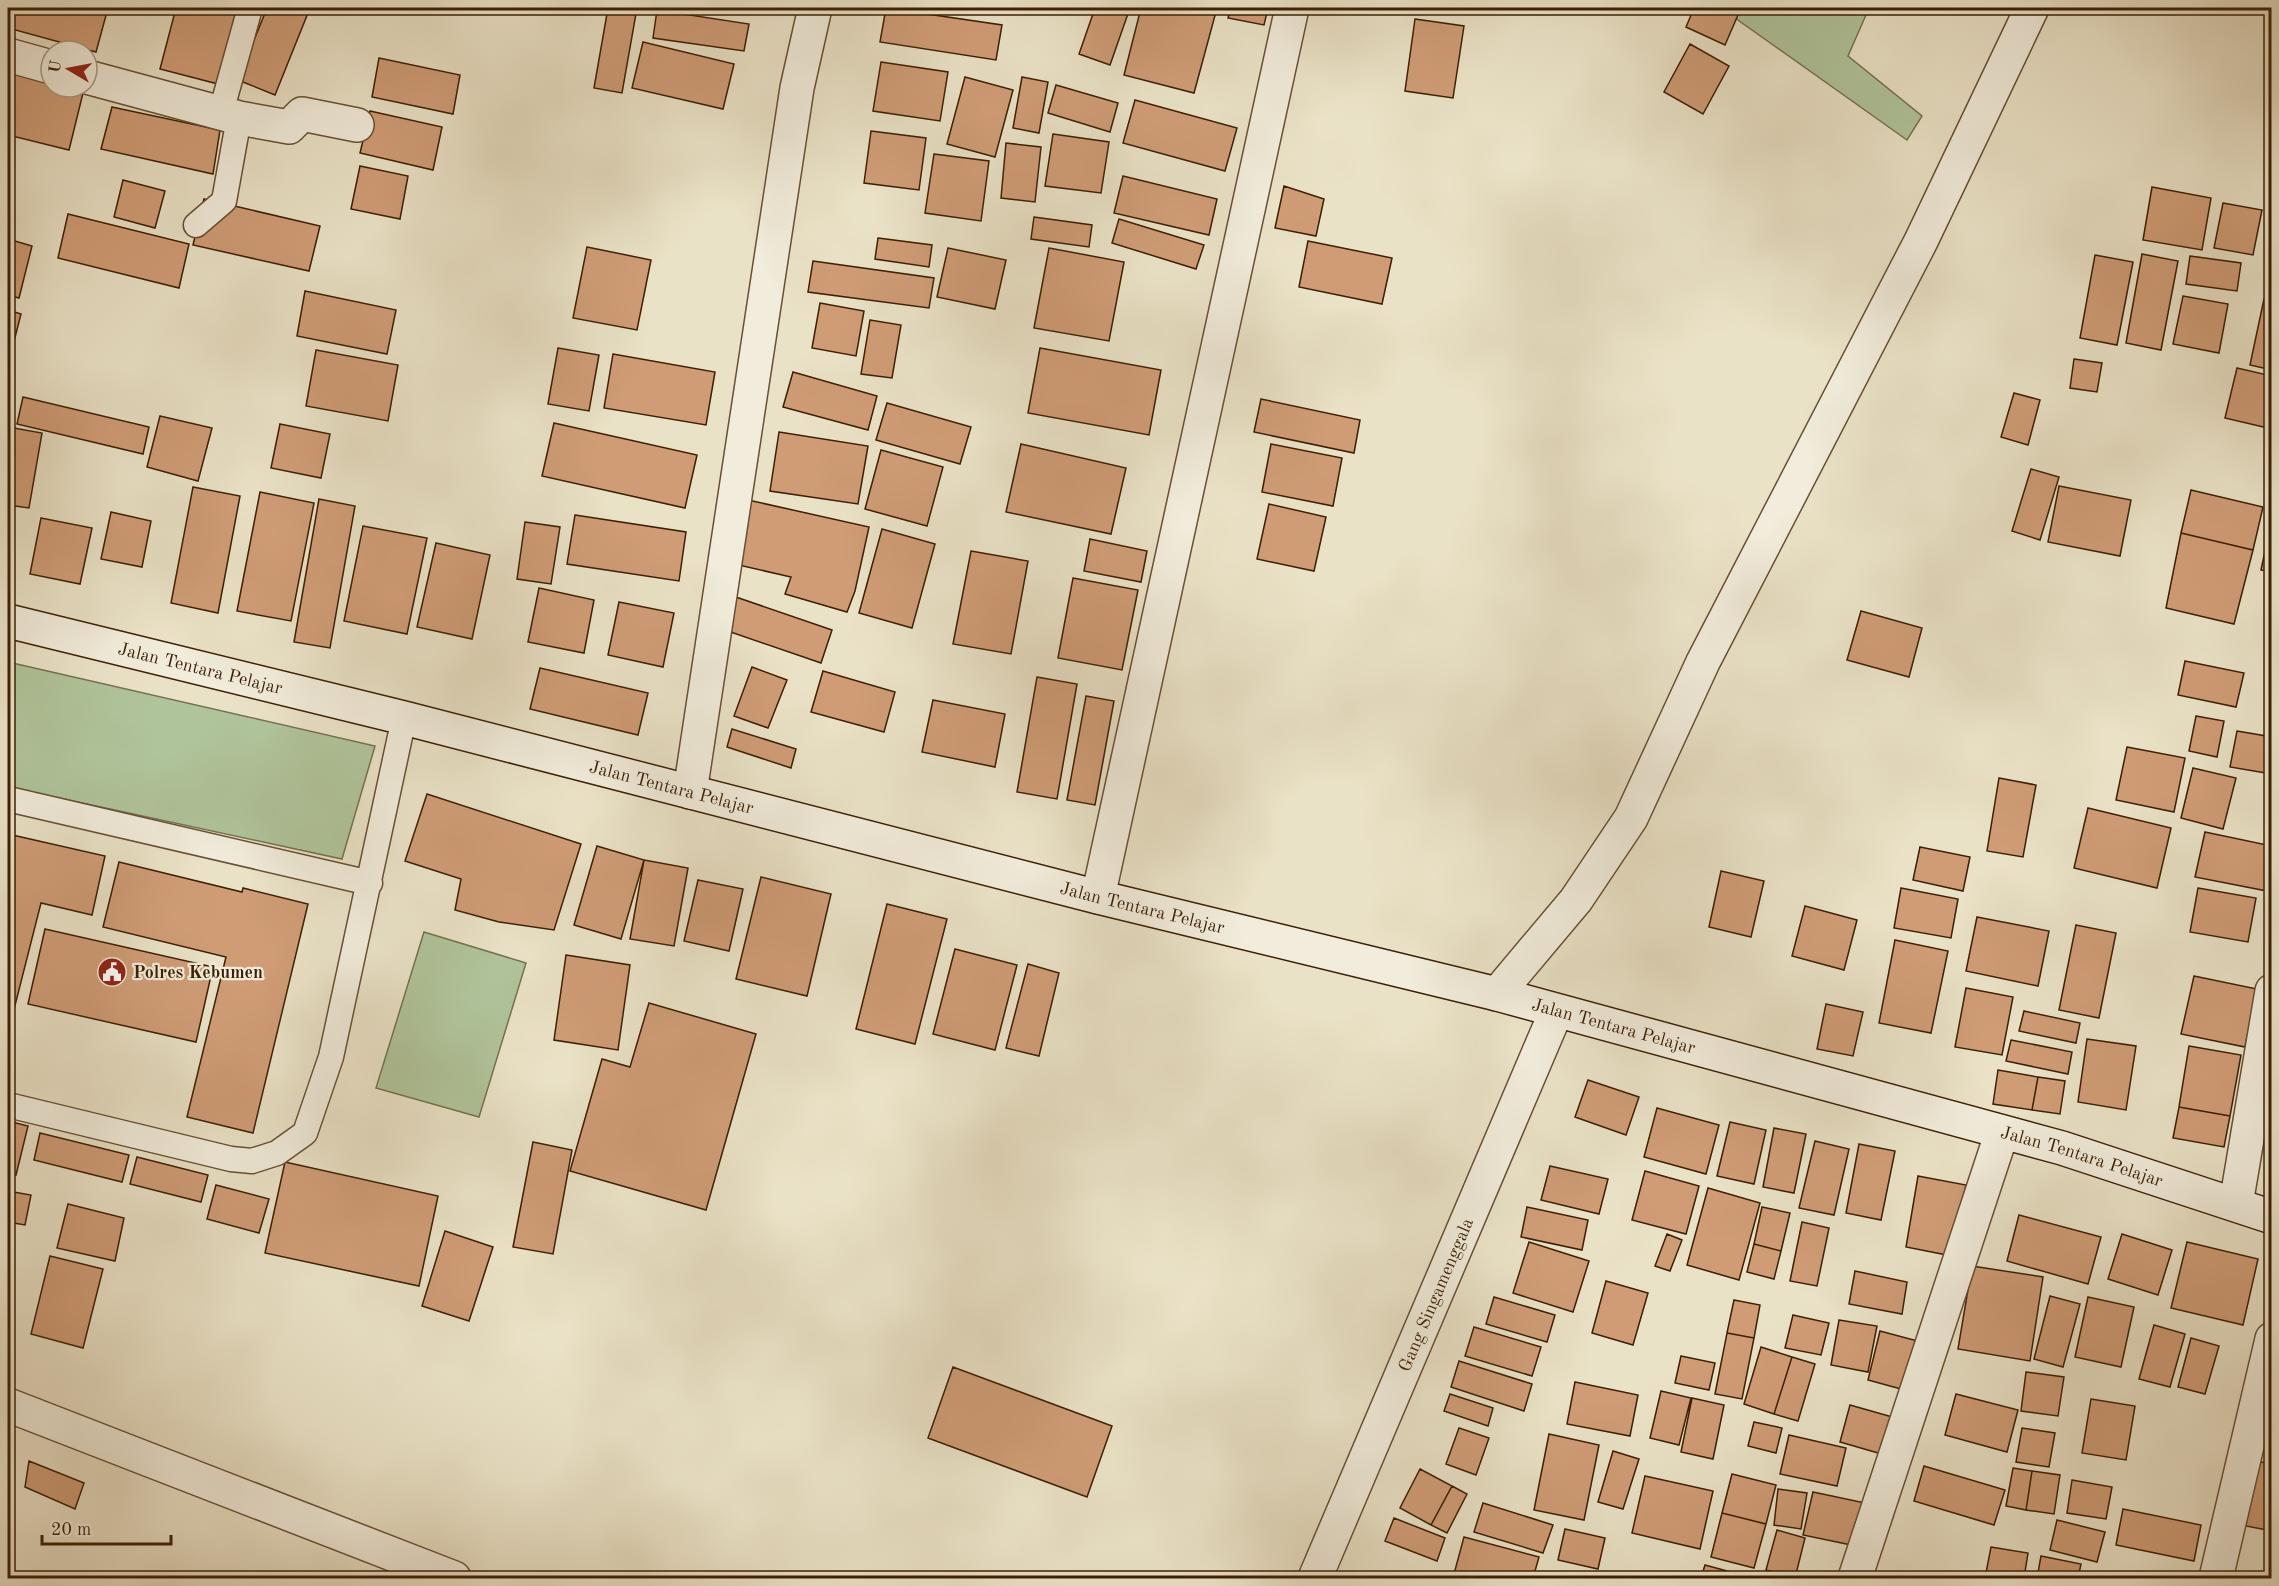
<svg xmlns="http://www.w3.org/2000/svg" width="2279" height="1586" font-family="'Old Standard TT',serif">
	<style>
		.green { fill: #b0c49b; stroke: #767250; stroke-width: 1.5 }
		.building { fill: #cf9c76; stroke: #3c1f04; stroke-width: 1.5 }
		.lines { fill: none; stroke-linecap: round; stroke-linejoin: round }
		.lane-casing { stroke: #685035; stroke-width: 27 }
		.street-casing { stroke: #685035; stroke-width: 36 }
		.secondary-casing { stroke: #3c1f04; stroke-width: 36 }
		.lane { stroke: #f1ecdb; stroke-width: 24 }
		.street { stroke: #f1ecdb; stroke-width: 33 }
		.secondary { stroke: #f1ecdb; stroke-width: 33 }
		.labels { text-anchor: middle; stroke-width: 4.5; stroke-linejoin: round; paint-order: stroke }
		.street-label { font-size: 18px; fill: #3c1f04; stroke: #f1ecdb }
		.poi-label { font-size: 18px; font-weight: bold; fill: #3c1f04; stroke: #f1ecdb; text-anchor: start }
	</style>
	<rect width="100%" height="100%" fill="#eae2c7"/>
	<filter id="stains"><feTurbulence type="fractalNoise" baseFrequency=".00333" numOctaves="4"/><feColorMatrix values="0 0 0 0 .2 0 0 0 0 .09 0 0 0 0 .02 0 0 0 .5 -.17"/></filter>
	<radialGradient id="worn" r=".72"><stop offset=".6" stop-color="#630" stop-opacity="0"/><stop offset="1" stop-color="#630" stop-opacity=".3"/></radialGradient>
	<path class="green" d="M 1721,8 L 1869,8 L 1848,56 L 1922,116 L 1907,140 Z
		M 8,662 L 375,746 L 342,859 L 8,787 Z
		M 424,932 L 526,963 L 479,1117 L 376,1088 Z"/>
	<path class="building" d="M 8,8 L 108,8 L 96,52 L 8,28 Z
		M 176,8 L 237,8 L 218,84 L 160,69 Z
		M 267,8 L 310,8 L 275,95 L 238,80 Z
		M 608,8 L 637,8 L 622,93 L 594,88 Z
		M 886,8 L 1002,25 L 996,60 L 880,42 Z
		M 1095,8 L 1130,8 L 1110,65 L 1079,54 Z
		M 1141,8 L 1217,8 L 1194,93 L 1124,75 Z
		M 1231,8 L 1268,8 L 1264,25 L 1228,18 Z
		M 1694,8 L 1741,8 L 1725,45 L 1686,27 Z
		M 657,10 L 749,24 L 744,51 L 653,38 Z
		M 1415,19 L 1464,26 L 1453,98 L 1405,91 Z
		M 643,42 L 734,64 L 723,109 L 632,88 Z
		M 1690,44 L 1729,66 L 1703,114 L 1664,92 Z
		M 379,58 L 460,75 L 453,114 L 372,97 Z
		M 881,62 L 948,72 L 940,121 L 873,111 Z
		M 10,67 L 51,79 L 51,87 L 84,89 L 69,150 L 8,135 L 8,77 Z
		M 965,77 L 1013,90 L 995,157 L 947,144 Z
		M 1022,77 L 1048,82 L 1039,133 L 1013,128 Z
		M 1056,85 L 1118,103 L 1110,132 L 1048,113 Z
		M 1135,100 L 1237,128 L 1225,171 L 1123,143 Z
		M 112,107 L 220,130 L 213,174 L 101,149 Z
		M 370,111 L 442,127 L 433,170 L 360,153 Z
		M 871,131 L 926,138 L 919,190 L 864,183 Z
		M 1053,134 L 1109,142 L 1101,193 L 1045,186 Z
		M 1006,143 L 1041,147 L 1035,202 L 1001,198 Z
		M 934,154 L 989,161 L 981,221 L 925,213 Z
		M 360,166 L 408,176 L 400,219 L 351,209 Z
		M 1123,176 L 1217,199 L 1209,235 L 1114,213 Z
		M 123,180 L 165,191 L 155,228 L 114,217 Z
		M 1284,186 L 1324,199 L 1316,236 L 1275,228 Z
		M 2152,187 L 2211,198 L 2202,250 L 2143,240 Z
		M 204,199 L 320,226 L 309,271 L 193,245 Z
		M 2223,203 L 2262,210 L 2253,255 L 2214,248 Z
		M 68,214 L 189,244 L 179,288 L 58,258 Z
		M 1034,217 L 1092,225 L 1089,247 L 1031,239 Z
		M 1119,219 L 1204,245 L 1196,269 L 1112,243 Z
		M 878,238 L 932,245 L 929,267 L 875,259 Z
		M 8,239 L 32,246 L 19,298 L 8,295 Z
		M 1308,241 L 1392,258 L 1382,304 L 1299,287 Z
		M 587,247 L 651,260 L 637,330 L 573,318 Z
		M 948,248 L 1006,260 L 995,309 L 937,297 Z
		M 1049,248 L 1124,262 L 1109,341 L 1034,328 Z
		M 2142,254 L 2178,261 L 2161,350 L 2126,343 Z
		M 2095,255 L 2133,262 L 2117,345 L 2080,338 Z
		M 2190,256 L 2241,263 L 2237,291 L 2186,284 Z
		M 813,261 L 934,278 L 929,308 L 808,292 Z
		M 305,291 L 396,310 L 387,354 L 297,336 Z
		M 2183,296 L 2228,304 L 2219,353 L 2173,344 Z
		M 2264,299 L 2272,301 L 2272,370 L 2250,365 Z
		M 820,303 L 864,311 L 856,356 L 812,348 Z
		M 8,310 L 21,314 L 11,353 L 8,352 Z
		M 870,320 L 901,325 L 892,378 L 861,374 Z
		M 558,348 L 599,355 L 589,411 L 548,404 Z
		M 1040,348 L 1161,370 L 1149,435 L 1028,413 Z
		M 316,350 L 398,365 L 388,421 L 306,406 Z
		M 613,354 L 715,372 L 706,425 L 604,408 Z
		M 2074,359 L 2102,363 L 2097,392 L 2070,388 Z
		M 2237,368 L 2272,376 L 2272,429 L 2225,418 Z
		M 793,372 L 877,396 L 868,430 L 783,407 Z
		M 2014,393 L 2040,400 L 2028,445 L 2001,437 Z
		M 23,397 L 149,427 L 143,454 L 17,424 Z
		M 1261,399 L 1360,420 L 1354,453 L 1254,432 Z
		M 887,403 L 971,427 L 960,464 L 876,440 Z
		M 160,416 L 212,428 L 198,481 L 147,467 Z
		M 554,423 L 697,455 L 685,508 L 542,476 Z
		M 280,424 L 330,434 L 321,478 L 271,468 Z
		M 8,427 L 42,433 L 29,508 L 8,505 Z
		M 779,432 L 868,446 L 858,504 L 770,491 Z
		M 1021,444 L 1126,468 L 1111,534 L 1006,512 Z
		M 1271,444 L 1342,458 L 1333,506 L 1262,492 Z
		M 881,450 L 943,467 L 927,526 L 865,509 Z
		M 2031,469 L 2059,477 L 2040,540 L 2012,531 Z
		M 2059,486 L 2131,500 L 2120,556 L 2048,542 Z
		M 193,487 L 240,496 L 218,613 L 171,603 Z
		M 2191,490 L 2263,507 L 2253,550 L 2181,533 Z
		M 260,492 L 314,503 L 291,621 L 237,611 Z
		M 319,499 L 355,506 L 330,648 L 294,642 Z
		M 748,500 L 869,527 L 855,591 L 847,612 L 785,594 L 791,577 L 734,564 Z
		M 1269,504 L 1326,517 L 1314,571 L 1257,559 Z
		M 111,512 L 151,521 L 142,567 L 101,559 Z
		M 575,515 L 686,532 L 679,581 L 567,564 Z
		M 41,518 L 92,528 L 80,584 L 30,574 Z
		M 2272,518 L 2272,572 L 2261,570 Z
		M 525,522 L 560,527 L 551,584 L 517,579 Z
		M 363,526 L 427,538 L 407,634 L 344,621 Z
		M 882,529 L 935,544 L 912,628 L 859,613 Z
		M 2181,533 L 2253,550 L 2234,624 L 2166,608 Z
		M 1090,539 L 1147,551 L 1141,582 L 1084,571 Z
		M 436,543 L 490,555 L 472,639 L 417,627 Z
		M 971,551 L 1028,561 L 1011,654 L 953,644 Z
		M 1073,578 L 1138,590 L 1122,670 L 1058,658 Z
		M 539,588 L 594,600 L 584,653 L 528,642 Z
		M 730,595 L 832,630 L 821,663 L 719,628 Z
		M 619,602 L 674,613 L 663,667 L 608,655 Z
		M 1861,611 L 1922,628 L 1909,677 L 1847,660 Z
		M 2185,661 L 2244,673 L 2236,707 L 2178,695 Z
		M 752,667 L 787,680 L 768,728 L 734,716 Z
		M 540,668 L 648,693 L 638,735 L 530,709 Z
		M 823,671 L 895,692 L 884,732 L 811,712 Z
		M 1037,677 L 1077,684 L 1057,799 L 1017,792 Z
		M 1086,696 L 1114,701 L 1095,805 L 1067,800 Z
		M 933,700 L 1005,714 L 995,767 L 922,752 Z
		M 2196,716 L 2224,721 L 2217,757 L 2189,751 Z
		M 732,729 L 796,749 L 791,768 L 727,747 Z
		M 2237,731 L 2272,737 L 2272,774 L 2230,767 Z
		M 2127,747 L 2185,758 L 2174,812 L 2116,800 Z
		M 2193,768 L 2236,778 L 2223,829 L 2181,818 Z
		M 1999,778 L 2036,785 L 2023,857 L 1987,851 Z
		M 427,794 L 581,844 L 554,930 L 499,922 L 455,910 L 461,879 L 405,861 Z
		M 2088,808 L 2171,828 L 2157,888 L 2074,868 Z
		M 2205,832 L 2272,846 L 2272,892 L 2195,877 Z
		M 8,834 L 105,856 L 92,915 L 41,903 L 8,1033 Z
		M 597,846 L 644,860 L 621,939 L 574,925 Z
		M 1920,847 L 1970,857 L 1963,891 L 1913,880 Z
		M 644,860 L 688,868 L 674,946 L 630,939 Z
		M 119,862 L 242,892 L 243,888 L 308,904 L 253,1133 L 187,1117 L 226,957 L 103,927 Z
		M 1721,871 L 1764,881 L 1751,937 L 1709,927 Z
		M 761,877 L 831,894 L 807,996 L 736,979 Z
		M 698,880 L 743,889 L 729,951 L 684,941 Z
		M 1901,888 L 1958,899 L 1951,938 L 1894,928 Z
		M 2198,888 L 2256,898 L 2248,942 L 2190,932 Z
		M 887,904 L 947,919 L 915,1044 L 856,1029 Z
		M 1805,906 L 1857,920 L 1844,970 L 1792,956 Z
		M 1977,917 L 2049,931 L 2038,986 L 1966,971 Z
		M 2076,925 L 2116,933 L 2099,1018 L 2059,1010 Z
		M 45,929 L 213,967 L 196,1042 L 28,1004 Z
		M 1895,940 L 1948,951 L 1931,1033 L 1879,1023 Z
		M 955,949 L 1017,965 L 995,1050 L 933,1034 Z
		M 566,955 L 630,965 L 618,1050 L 554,1040 Z
		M 1028,964 L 1059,973 L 1039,1056 L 1006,1048 Z
		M 2194,976 L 2257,989 L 2245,1047 L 2181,1034 Z
		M 1966,988 L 2013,997 L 2002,1055 L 1955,1047 Z
		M 649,1003 L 756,1034 L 706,1210 L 570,1171 L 602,1059 L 630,1067 Z
		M 1826,1004 L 1863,1012 L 1853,1056 L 1817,1049 Z
		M 2024,1011 L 2080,1023 L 2076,1043 L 2019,1031 Z
		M 2087,1039 L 2136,1046 L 2126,1110 L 2078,1102 Z
		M 2011,1040 L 2072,1052 L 2068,1074 L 2006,1061 Z
		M 2189,1046 L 2241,1055 L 2230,1116 L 2179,1107 Z
		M 1998,1070 L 2038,1077 L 2032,1110 L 1993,1104 Z
		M 2038,1077 L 2065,1081 L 2060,1114 L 2032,1110 Z
		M 1588,1080 L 1639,1097 L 1626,1135 L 1575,1117 Z
		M 2179,1107 L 2230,1116 L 2224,1147 L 2173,1138 Z
		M 1657,1108 L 1719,1125 L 1706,1174 L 1644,1157 Z
		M 8,1121 L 28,1126 L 16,1175 L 8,1173 Z
		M 1730,1122 L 1766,1130 L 1754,1184 L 1717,1176 Z
		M 1774,1128 L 1806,1134 L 1794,1193 L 1763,1187 Z
		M 40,1133 L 129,1155 L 122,1182 L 34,1160 Z
		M 1815,1141 L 1849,1149 L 1834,1215 L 1799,1208 Z
		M 533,1142 L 572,1150 L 553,1254 L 513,1247 Z
		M 1859,1144 L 1895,1151 L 1881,1220 L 1846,1213 Z
		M 137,1157 L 208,1175 L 201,1202 L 130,1184 Z
		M 285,1162 L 438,1196 L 419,1286 L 265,1253 Z
		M 1550,1166 L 1608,1179 L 1599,1214 L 1541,1200 Z
		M 1645,1171 L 1699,1186 L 1686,1234 L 1632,1220 Z
		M 1918,1176 L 1966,1185 L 1952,1256 L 1906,1247 Z
		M 216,1185 L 269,1199 L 259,1233 L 207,1219 Z
		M 1708,1188 L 1760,1203 L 1739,1280 L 1687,1265 Z
		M 8,1191 L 31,1195 L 25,1225 L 8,1222 Z
		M 68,1204 L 124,1218 L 115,1261 L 57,1248 Z
		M 1527,1207 L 1588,1220 L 1582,1250 L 1521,1237 Z
		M 1762,1207 L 1790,1213 L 1781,1251 L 1754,1244 Z
		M 2019,1215 L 2101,1237 L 2088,1284 L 2007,1261 Z
		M 1802,1222 L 1829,1228 L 1817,1286 L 1790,1281 Z
		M 445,1231 L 493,1247 L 469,1321 L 422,1306 Z
		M 1667,1234 L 1682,1240 L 1670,1271 L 1655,1266 Z
		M 2122,1234 L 2172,1250 L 2158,1295 L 2108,1279 Z
		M 1529,1242 L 1589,1261 L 1573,1312 L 1513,1293 Z
		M 2187,1242 L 2258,1259 L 2243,1325 L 2171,1308 Z
		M 1754,1244 L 1781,1251 L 1774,1279 L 1747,1272 Z
		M 50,1256 L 103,1269 L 83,1348 L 31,1334 Z
		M 1972,1266 L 2043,1277 L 2030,1361 L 1958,1349 Z
		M 1855,1271 L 1907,1282 L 1902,1314 L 1849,1304 Z
		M 1606,1281 L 1648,1293 L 1633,1345 L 1592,1333 Z
		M 2050,1296 L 2080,1304 L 2063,1367 L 2034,1359 Z
		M 1494,1297 L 1555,1315 L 1547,1342 L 1486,1324 Z
		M 2088,1297 L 2134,1307 L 2121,1367 L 2075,1357 Z
		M 1734,1300 L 1760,1305 L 1754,1338 L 1727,1333 Z
		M 1793,1315 L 1829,1323 L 1821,1355 L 1785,1348 Z
		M 1839,1320 L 1877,1326 L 1868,1372 L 1831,1365 Z
		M 2154,1325 L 2185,1334 L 2170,1387 L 2139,1379 Z
		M 1474,1327 L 1541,1347 L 1532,1376 L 1465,1356 Z
		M 1880,1331 L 1925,1343 L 1912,1392 L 1868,1380 Z
		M 1727,1333 L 1754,1338 L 1742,1399 L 1715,1394 Z
		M 2191,1338 L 2219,1346 L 2205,1394 L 2178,1387 Z
		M 1761,1347 L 1792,1357 L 1774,1414 L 1744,1404 Z
		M 1681,1356 L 1715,1363 L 1709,1390 L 1675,1383 Z
		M 1792,1357 L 1815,1364 L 1798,1421 L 1774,1414 Z
		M 1459,1361 L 1532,1384 L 1524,1411 L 1451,1387 Z
		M 953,1367 L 1112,1426 L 1087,1497 L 928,1438 Z
		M 2026,1372 L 2064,1377 L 2058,1416 L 2021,1411 Z
		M 1575,1382 L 1638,1395 L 1630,1436 L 1567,1424 Z
		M 1661,1391 L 1691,1398 L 1679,1445 L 1650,1438 Z
		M 1450,1394 L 1493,1408 L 1488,1426 L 1444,1411 Z
		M 1956,1394 L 2018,1410 L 2007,1452 L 1945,1435 Z
		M 1692,1398 L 1724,1405 L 1713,1459 L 1681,1452 Z
		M 2091,1399 L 2135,1406 L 2126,1460 L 2082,1453 Z
		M 1850,1405 L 1903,1420 L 1892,1457 L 1840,1442 Z
		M 1754,1422 L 1782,1428 L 1776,1453 L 1748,1446 Z
		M 1459,1428 L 1489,1438 L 1476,1475 L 1446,1464 Z
		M 2022,1428 L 2055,1433 L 2049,1467 L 2016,1462 Z
		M 1549,1434 L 1599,1445 L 1584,1520 L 1534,1510 Z
		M 1789,1435 L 1846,1448 L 1837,1486 L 1780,1474 Z
		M 1613,1451 L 1639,1459 L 1623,1509 L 1598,1502 Z
		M 2249,1460 L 2272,1464 L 2272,1531 L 2236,1524 Z
		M 29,1461 L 84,1483 L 75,1509 L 25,1487 Z
		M 1924,1466 L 2005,1490 L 1994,1525 L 1914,1501 Z
		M 2013,1468 L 2032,1471 L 2026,1510 L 2006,1506 Z
		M 1420,1469 L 1452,1486 L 1431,1525 L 1400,1508 Z
		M 2032,1471 L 2060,1475 L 2054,1514 L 2026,1510 Z
		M 1732,1474 L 1776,1485 L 1766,1524 L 1722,1513 Z
		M 1645,1476 L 1713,1491 L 1700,1549 L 1632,1533 Z
		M 2072,1480 L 2112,1487 L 2106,1519 L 2067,1513 Z
		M 1452,1486 L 1467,1494 L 1447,1533 L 1431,1525 Z
		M 1778,1489 L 1807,1493 L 1801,1529 L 1774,1525 Z
		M 1813,1492 L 1870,1504 L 1861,1547 L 1803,1535 Z
		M 1483,1503 L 1553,1525 L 1543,1553 L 1474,1532 Z
		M 2123,1509 L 2201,1525 L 2194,1561 L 2116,1545 Z
		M 1722,1513 L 1766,1524 L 1754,1568 L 1711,1557 Z
		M 1394,1518 L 1445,1538 L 1437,1561 L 1385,1541 Z
		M 2057,1520 L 2105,1532 L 2097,1562 L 2050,1550 Z
		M 1565,1529 L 1605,1538 L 1598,1569 L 1558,1560 Z
		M 1777,1530 L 1805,1538 L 1795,1578 L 1766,1570 Z
		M 1464,1537 L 1539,1557 L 1533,1578 L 1468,1578 L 1454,1574 Z
		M 1991,1547 L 2028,1553 L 2024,1578 L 1985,1578 Z
		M 2041,1556 L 2081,1564 L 2078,1578 L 2037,1578 Z
		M 1705,1565 L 1753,1578 L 1701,1578 Z"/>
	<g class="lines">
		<g class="lane-casing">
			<path id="lane" d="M 221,112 L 250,8
				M 196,225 L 224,201 L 239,118
				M 8,799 L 370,883
				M 8,1105 L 231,1159 L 252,1161 L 277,1153 L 305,1133 L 331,1057 L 404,718"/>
		</g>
		<g class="street-casing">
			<g id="street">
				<path d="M 8,55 L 51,67"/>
				<path d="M 87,77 L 239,118 L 289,127 L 302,114 L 357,125"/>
				<path d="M 690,792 L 797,88 L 815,8"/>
				<path d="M 1098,897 L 1292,8"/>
				<path d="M 1497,994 L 1576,900 L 1631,818 L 1703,662 L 1921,241 L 2032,8"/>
				<path d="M 2236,1204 L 2272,991"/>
				<path d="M 8,1405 L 454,1578"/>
				<path id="s1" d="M 1315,1578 L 1556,1012"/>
				<path d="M 1855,1578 L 2002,1132"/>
				<path d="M 2216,1578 L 2272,1339"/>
			</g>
		</g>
		<g class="secondary-casing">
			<g id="secondary">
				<path id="s2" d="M 8,621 L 404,718 L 1098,897 L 1497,994 L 2062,1148 L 2272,1217"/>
			</g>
		</g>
		<use href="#lane" class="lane"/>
		<use href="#street" class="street"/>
		<use href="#secondary" class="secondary"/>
	</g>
	<defs>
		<g id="civic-disc" transform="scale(1.5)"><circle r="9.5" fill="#8f2418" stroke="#f1ecdb"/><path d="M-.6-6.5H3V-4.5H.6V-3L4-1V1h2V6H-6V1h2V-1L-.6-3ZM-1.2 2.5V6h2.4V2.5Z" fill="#fff"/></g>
	</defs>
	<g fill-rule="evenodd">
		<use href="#civic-disc" x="112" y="972"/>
	</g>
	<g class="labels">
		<g class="street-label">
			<text dy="6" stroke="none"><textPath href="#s2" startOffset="198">Jalan Tentara Pelajar</textPath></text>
			<text dy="6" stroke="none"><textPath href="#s2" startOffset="684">Jalan Tentara Pelajar</textPath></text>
			<text dy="6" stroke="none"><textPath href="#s2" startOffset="1170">Jalan Tentara Pelajar</textPath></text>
			<text dy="6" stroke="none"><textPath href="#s2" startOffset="1656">Jalan Tentara Pelajar</textPath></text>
			<text dy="6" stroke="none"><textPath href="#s2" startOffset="2142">Jalan Tentara Pelajar</textPath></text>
			<text dy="6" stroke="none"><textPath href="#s1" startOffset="308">Gang Singamenggala</textPath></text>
		</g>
		<g class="poi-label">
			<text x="133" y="978">Polres Kebumen</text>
		</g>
	</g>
	<rect width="2279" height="1586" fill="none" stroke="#eae2c7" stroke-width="30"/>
	<rect x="9" y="9" width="2261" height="1568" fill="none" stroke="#3c1f04" stroke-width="3"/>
	<rect x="15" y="15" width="2249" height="1556" fill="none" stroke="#3c1f04" stroke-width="1.5"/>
	<g transform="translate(69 69) rotate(280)"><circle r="28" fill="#f1ecdb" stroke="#a99a85" stroke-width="1.5"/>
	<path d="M0-4.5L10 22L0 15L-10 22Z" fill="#8f2418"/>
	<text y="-9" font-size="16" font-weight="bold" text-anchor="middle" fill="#3c1f04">U</text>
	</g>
	<path d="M42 1535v9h129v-9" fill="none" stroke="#3c1f04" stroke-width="3"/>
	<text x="51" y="1535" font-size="18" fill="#3c1f04" stroke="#f1ecdb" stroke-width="4.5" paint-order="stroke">20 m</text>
	<rect width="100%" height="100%" filter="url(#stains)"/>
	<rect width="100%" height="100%" fill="url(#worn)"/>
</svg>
